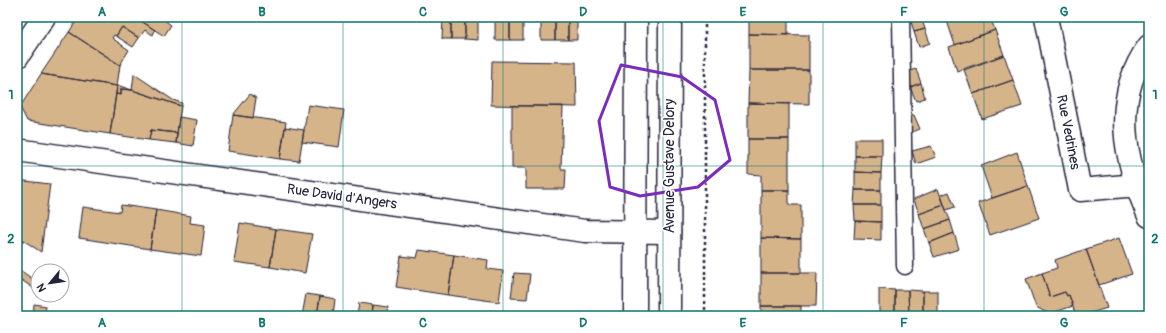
<svg xmlns="http://www.w3.org/2000/svg" width="1166" height="333" font-family="Pangolin,sans-serif">
	<style>
		.building { fill: #d6b489; stroke: #22223b }
		.lines { fill: none; stroke-linecap: round; stroke-linejoin: round }
		.lane-casing { stroke: #22223b; stroke-width: 19 }
		.street-casing { stroke: #22223b; stroke-width: 25 }
		.secondary-casing { stroke: #22223b; stroke-width: 25 }
		.path { stroke: #22223b; stroke-width: 2.5; stroke-dasharray: 3 3; stroke-linecap: butt }
		.lane { stroke: #fff; stroke-width: 16 }
		.street { stroke: #fff; stroke-width: 22 }
		.secondary { stroke: #fff; stroke-width: 22 }
		.marked { fill: none; stroke: #7b2cbf; stroke-width: 3; stroke-linejoin: round }
		.grid { fill: none; stroke: #0f766e; stroke-width: 1; stroke-opacity: 0.55 }
		.labels { text-anchor: middle; stroke-width: 3; stroke-linejoin: round; paint-order: stroke }
		.street-label { font-size: 14px; fill: #22223b; stroke: #fff }
		.neatline { fill: none; stroke: #0f766e; stroke-width: 1.5 }
		.grid-label { font-size: 13px; text-anchor: middle; font-weight: bold; fill: #0f766e }
	</style>
	<rect width="100%" height="100%" fill="#fff"/>
	<filter id="ink" filterUnits="userSpaceOnUse"><feTurbulence type="fractalNoise" baseFrequency=".025" numOctaves="2"/><feDisplacementMap in="SourceGraphic" scale="8" xChannelSelector="R" yChannelSelector="G"/><feConvolveMatrix kernelMatrix="1 2 1 2 8 2 1 2 1" color-interpolation-filters="sRGB"/></filter>
	<g filter="url(#ink)">
		<path class="building" d="M 79,17 L 135,17 L 155,30 L 153,35 L 145,30 L 139,38 L 122,27 L 116,36 L 114,35 L 112,38 L 129,50 L 120,65 L 69,32 Z
			M 135,17 L 160,17 L 171,25 L 164,36 Z
			M 329,17 L 363,17 L 363,19 L 329,19 Z
			M 443,17 L 451,17 L 451,39 L 442,39 Z
			M 451,17 L 465,17 L 465,39 L 451,39 Z
			M 465,17 L 478,17 L 478,40 L 465,39 Z
			M 495,17 L 510,17 L 510,40 L 495,40 Z
			M 510,17 L 523,17 L 523,40 L 510,40 Z
			M 541,17 L 555,17 L 555,40 L 541,40 Z
			M 555,17 L 568,17 L 568,40 L 555,40 Z
			M 568,17 L 577,17 L 577,40 L 568,40 Z
			M 749,17 L 788,17 L 788,35 L 749,34 Z
			M 912,17 L 921,17 L 925,29 L 914,32 L 910,18 Z
			M 946,17 L 957,17 L 947,21 Z
			M 957,17 L 990,17 L 995,30 L 955,45 L 947,21 Z
			M 122,27 L 139,38 L 133,47 L 116,36 Z
			M 925,29 L 930,43 L 919,47 L 914,32 Z
			M 995,30 L 1004,55 L 957,71 L 949,47 Z
			M 69,32 L 120,65 L 117,86 L 41,74 Z
			M 749,34 L 809,35 L 809,70 L 749,70 Z
			M 1004,55 L 1013,80 L 973,94 L 964,70 Z
			M 492,61 L 576,62 L 577,107 L 491,105 Z
			M 916,69 L 921,83 L 910,87 L 906,72 Z
			M 749,70 L 809,70 L 809,104 L 748,103 Z
			M 41,74 L 117,86 L 110,134 L 27,121 L 20,107 Z
			M 134,74 L 173,100 L 182,103 L 181,106 L 132,90 Z
			M 1013,80 L 1022,106 L 982,119 L 973,94 Z
			M 921,83 L 925,98 L 916,101 L 910,87 Z
			M 117,86 L 120,86 L 132,90 L 121,89 L 121,95 L 116,94 Z
			M 121,89 L 132,90 L 181,106 L 177,133 L 151,130 L 149,140 L 110,134 L 116,94 L 121,95 Z
			M 250,94 L 256,98 L 253,118 L 233,115 Z
			M 748,103 L 789,104 L 789,139 L 748,139 Z
			M 308,105 L 344,110 L 339,147 L 302,142 Z
			M 512,106 L 563,106 L 561,169 L 566,169 L 565,189 L 526,189 L 526,168 L 512,168 Z
			M 233,115 L 286,122 L 280,159 L 228,151 Z
			M 914,115 L 920,129 L 910,133 L 905,118 Z
			M 179,117 L 197,120 L 193,146 L 176,143 Z
			M 285,127 L 304,130 L 299,161 L 280,159 Z
			M 151,130 L 177,133 L 176,143 L 149,140 Z
			M 748,139 L 789,139 L 789,190 L 761,190 L 761,175 L 748,174 Z
			M 855,139 L 882,139 L 882,156 L 855,156 Z
			M 931,146 L 936,157 L 916,164 L 912,151 Z
			M 1017,152 L 1028,186 L 992,198 L 981,166 Z
			M 855,156 L 882,156 L 881,173 L 855,172 Z
			M 855,172 L 881,173 L 881,190 L 855,190 Z
			M 17,180 L 50,184 L 41,252 L 17,236 Z
			M 1028,186 L 1039,218 L 990,235 L 978,203 Z
			M 938,189 L 944,205 L 919,214 L 914,199 Z
			M 761,190 L 789,190 L 789,205 L 801,205 L 801,239 L 761,238 Z
			M 855,190 L 881,190 L 881,205 L 854,205 Z
			M 949,192 L 955,207 L 946,210 L 941,195 Z
			M 121,205 L 156,210 L 150,249 L 79,238 L 83,207 L 120,212 Z
			M 854,205 L 881,205 L 881,222 L 855,221 Z
			M 944,205 L 950,220 L 924,229 L 919,214 Z
			M 156,210 L 191,216 L 190,223 L 205,225 L 201,256 L 150,249 Z
			M 950,220 L 954,233 L 929,243 L 924,229 Z
			M 855,221 L 881,222 L 881,240 L 854,239 Z
			M 240,223 L 276,229 L 270,267 L 234,262 Z
			M 276,229 L 312,234 L 305,273 L 270,267 Z
			M 954,233 L 959,249 L 934,257 L 929,243 Z
			M 17,236 L 24,240 L 17,250 Z
			M 761,238 L 801,239 L 801,273 L 761,273 Z
			M 1119,238 L 1132,274 L 1099,285 L 1086,249 Z
			M 1086,249 L 1107,308 L 1081,316 L 1076,316 L 1069,295 L 1067,296 L 1065,292 L 1050,297 L 1042,273 L 1057,268 L 1055,260 Z
			M 419,250 L 454,255 L 448,295 L 396,287 L 401,256 L 417,258 Z
			M 454,255 L 488,260 L 487,269 L 503,271 L 499,302 L 448,295 Z
			M 17,268 L 37,282 L 36,290 L 17,277 Z
			M 514,273 L 530,274 L 527,299 L 511,298 Z
			M 761,273 L 817,273 L 816,306 L 761,306 Z
			M 1042,273 L 1050,297 L 1065,292 L 1067,296 L 1069,295 L 1073,306 L 1049,314 L 1036,307 L 1026,279 Z
			M 879,289 L 895,290 L 895,316 L 879,316 Z
			M 895,290 L 908,290 L 909,316 L 895,316 Z
			M 908,290 L 923,291 L 923,316 L 909,316 Z
			M 923,291 L 938,291 L 938,316 L 923,316 Z
			M 306,294 L 320,296 L 317,316 L 302,316 Z
			M 320,296 L 335,299 L 333,316 L 317,316 Z
			M 359,303 L 373,305 L 372,316 L 357,316 Z
			M 34,304 L 46,306 L 45,316 L 33,316 Z
			M 373,305 L 388,307 L 386,316 L 372,316 Z
			M 761,306 L 801,306 L 801,316 L 761,316 Z
			M 1149,308 L 1149,316 L 1129,316 L 1128,315 Z"/>
		<g class="lines">
			<g class="lane-casing">
				<path id="lane" d="M 901,17 L 905,266"/>
			</g>
			<g class="street-casing">
				<path id="street" d="M 1046,17 L 1080,190 L 1137,185
					M 1149,46 C 1111,99 1124,160 1149,216
					M 17,57 L 44,17
					M 17,150 L 585,231 L 669,232"/>
			</g>
			<g class="secondary-casing">
				<path id="secondary" d="M 635,316 L 636,17
					M 669,316 L 670,17"/>
			</g>
			<path class="path" d="M 705,316 L 705,17"/>
			<use href="#lane" class="lane"/>
			<use href="#street" class="street"/>
			<use href="#secondary" class="secondary"/>
		</g>
	</g>
	<path class="marked" d="M 621,65 L 682,77 L 715,100 L 730,160 L 698,187 L 640,196 L 610,187 L 599,121 Z"/>
	<path class="grid" d="M 182,17 L 182,316M 343,17 L 343,316M 503,17 L 503,316M 663,17 L 663,316M 823,17 L 823,316M 984,17 L 984,316M 17,166 L 1149,166"/>
	<g class="labels">
		<g class="street-label">
			<text transform="translate(1069 132) rotate(79)" y="5">Rue Vedrines</text>
			<text transform="translate(669 166) rotate(-90)" y="5">Avenue Gustave Delory</text>
			<text transform="translate(342 196) rotate(8)" y="5">Rue David d'Angers</text>
		</g>
	</g>
	<rect width="1166" height="333" fill="none" stroke="#fff" stroke-width="44"/>
	<g transform="translate(50 283) rotate(241)"><circle r="19" fill="#ffffff" stroke="#a7a7b1"/>
	<path d="M0-3L7 15L0 10L-7 15Z" fill="#22223b"/>
	<text y="-6" font-size="11" font-weight="bold" text-anchor="middle" fill="#22223b">N</text>
	</g>
	<rect x="22" y="22" width="1122" height="289" class="neatline"/>
	<g class="grid-label">
		<text x="102" y="16">A</text>
		<text x="262" y="16">B</text>
		<text x="423" y="16">C</text>
		<text x="583" y="16">D</text>
		<text x="743" y="16">E</text>
		<text x="904" y="16">F</text>
		<text x="1064" y="16">G</text>
		<text x="11" y="99">1</text>
		<text x="1155" y="99">1</text>
		<text x="11" y="243">2</text>
		<text x="1155" y="243">2</text>
		<text x="102" y="327">A</text>
		<text x="262" y="327">B</text>
		<text x="423" y="327">C</text>
		<text x="583" y="327">D</text>
		<text x="743" y="327">E</text>
		<text x="904" y="327">F</text>
		<text x="1064" y="327">G</text>
	</g>
</svg>
